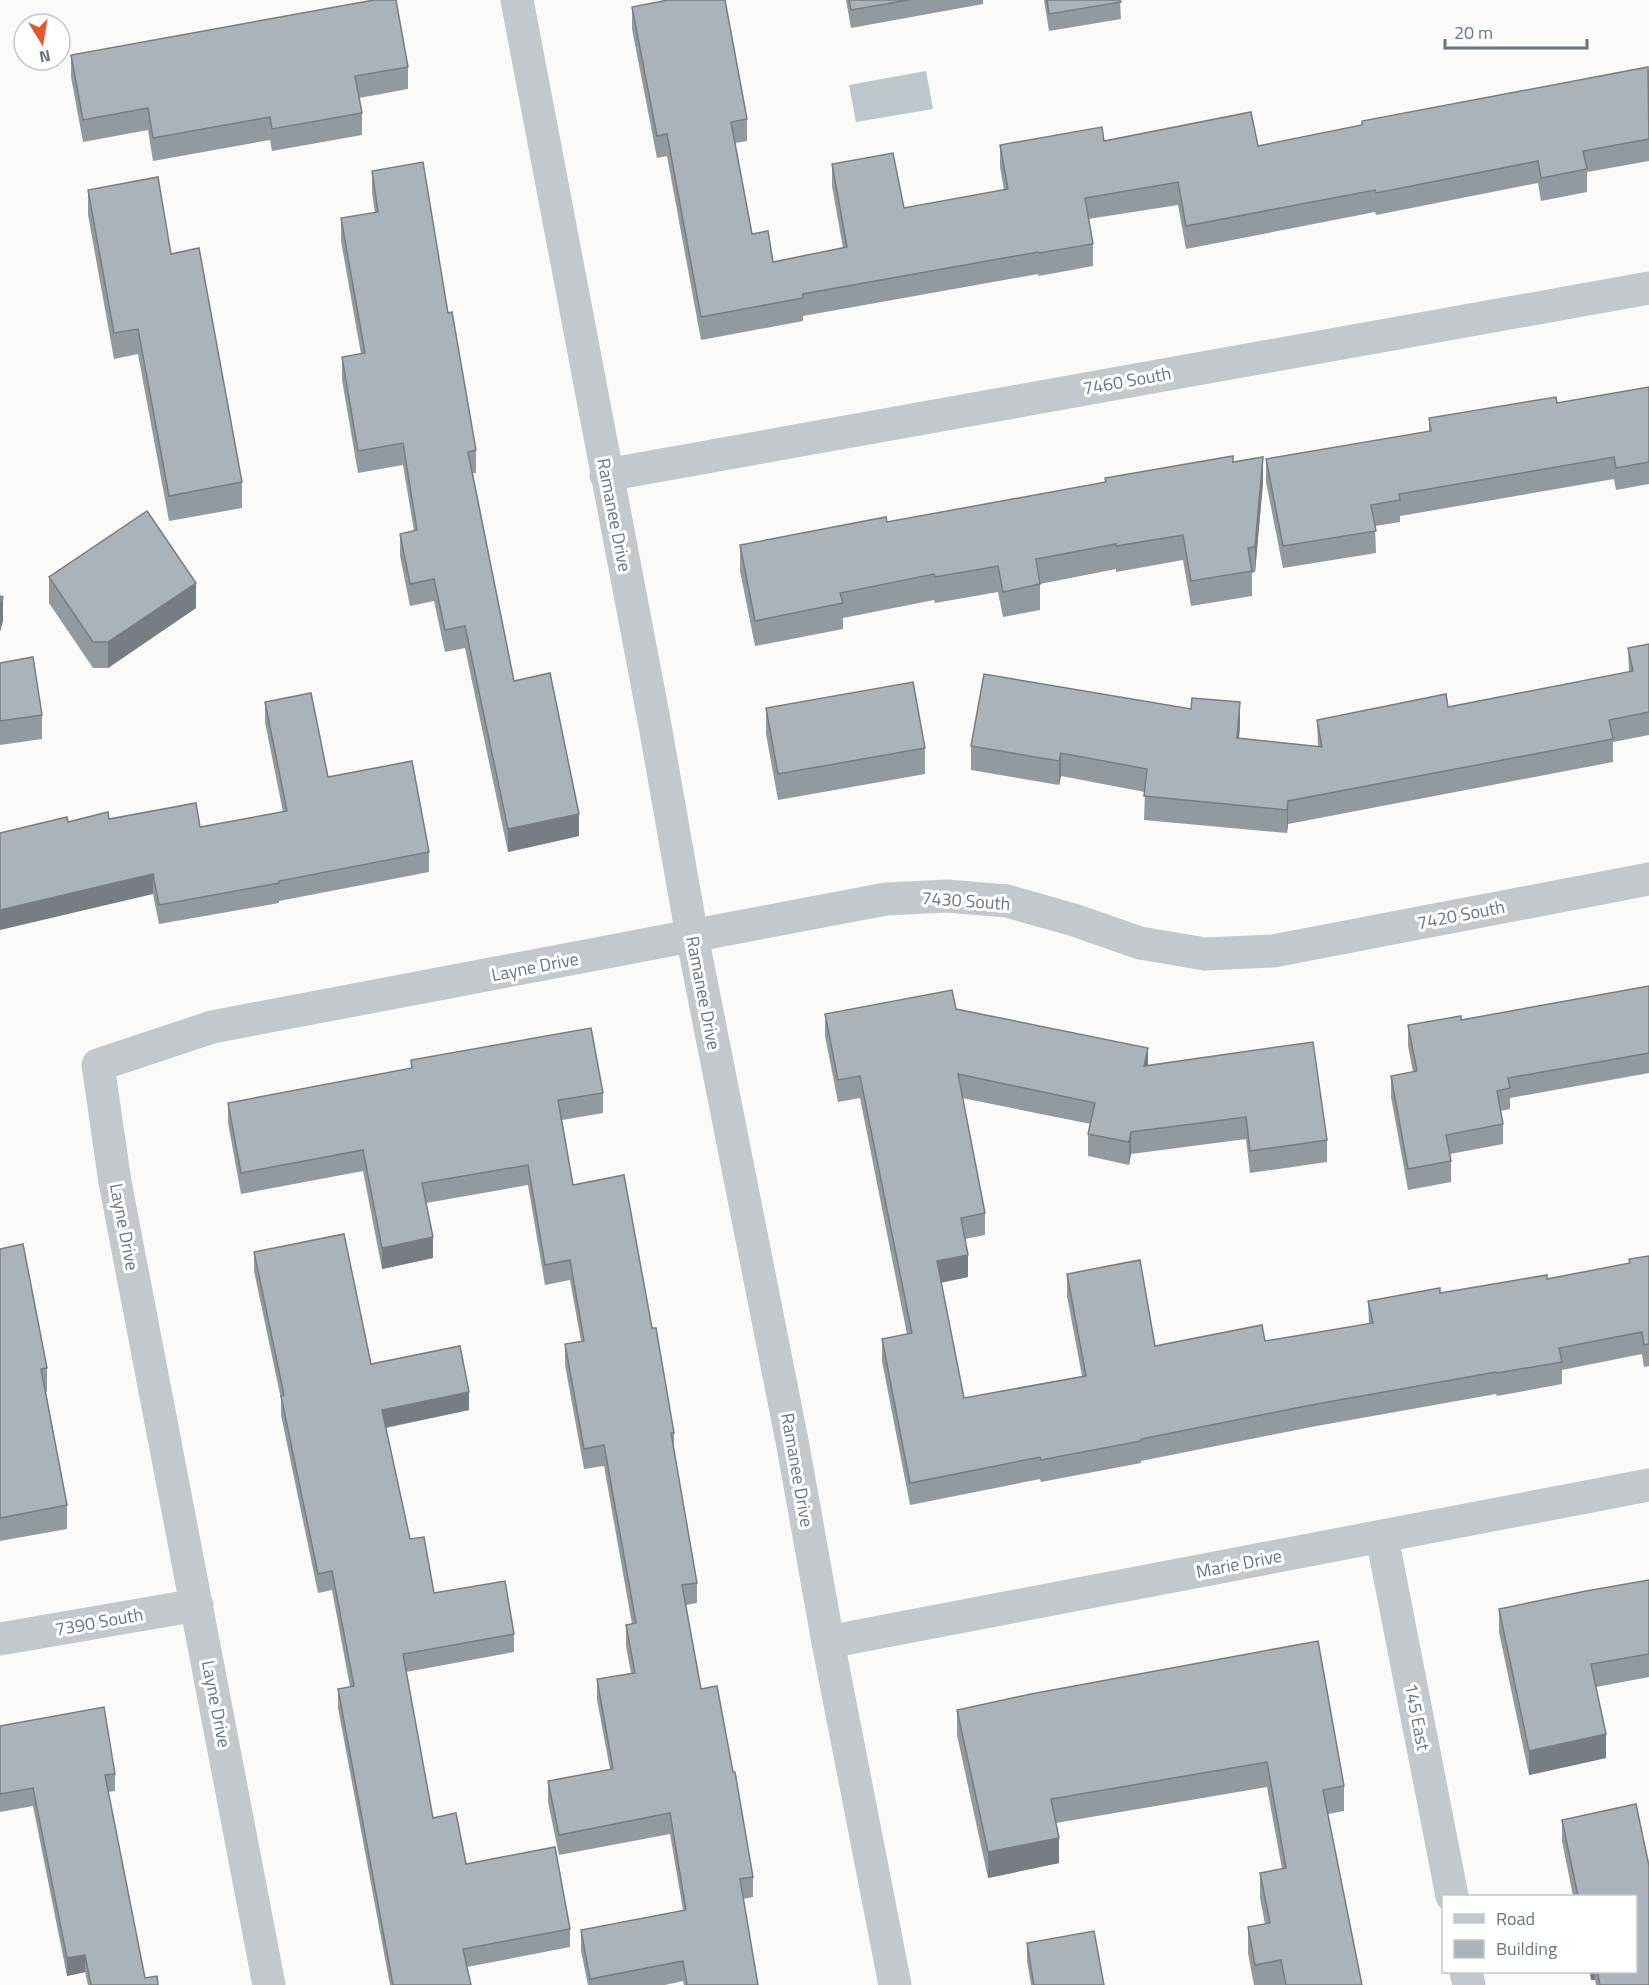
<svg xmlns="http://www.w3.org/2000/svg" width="1649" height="1985" font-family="'Titillium Web',sans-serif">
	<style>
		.water { fill: #bbc7cb }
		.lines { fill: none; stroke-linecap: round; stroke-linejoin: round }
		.street { stroke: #c3c8cc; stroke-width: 33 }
		.wall { fill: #929a9f }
		.shaded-wall { fill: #777d82 }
		.building { fill: #aab3b9; stroke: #777d82; stroke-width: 1.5 }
		.labels { text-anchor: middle; stroke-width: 6; stroke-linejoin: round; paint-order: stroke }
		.street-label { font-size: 18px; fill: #657683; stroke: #fff }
	</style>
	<rect width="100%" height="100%" fill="#fafaf8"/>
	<path class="water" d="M 926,71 L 933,109 L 856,122 L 849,85 Z"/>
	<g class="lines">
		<path class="street" d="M 517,0 L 654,720 L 692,936 L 793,1446 L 828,1642 L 895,1985
			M 606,475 L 1649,288
			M 1382,1537 L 1452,1896
			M 0,1639 L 197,1605
			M 828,1642 L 1649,1485
			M 1466,1972 L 1469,1985
			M 269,1985 L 115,1182 L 98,1065 L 212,1027 L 886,899 L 947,896 L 1007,901 L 1074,920 L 1140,943 L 1205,954 L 1273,951 L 1649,879"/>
	</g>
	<path class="wall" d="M 846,0 L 983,0 L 983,4 L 851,28 Z
		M 1044,0 L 1120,0 L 1121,19 L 1049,31 Z
		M 632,7 L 747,119 L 747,141 L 735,143 L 752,234 L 773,262 L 843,248 L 832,186 L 832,164 L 904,208 L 1004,190 L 1000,167 L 1000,145 L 1104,141 L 1258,146 L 1362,126 L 1362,121 L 1649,70 L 1649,161 L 1587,172 L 1587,192 L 1541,201 L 1538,183 L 1376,215 L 1375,212 L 1186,249 L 1178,205 L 1088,219 L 1093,244 L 1093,266 L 1039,276 L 1038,274 L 803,316 L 803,321 L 701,340 L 667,156 L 657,158 L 632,29 Z
		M 71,55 L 408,67 L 408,89 L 359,98 L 362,113 L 362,135 L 272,151 L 270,140 L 153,161 L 148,130 L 83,142 L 71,77 Z
		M 372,171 L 448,313 L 476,450 L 476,473 L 473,473 L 514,681 L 579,836 L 508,852 L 465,648 L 445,652 L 434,601 L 410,606 L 400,556 L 400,534 L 414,531 L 403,465 L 358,473 L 342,380 L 342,357 L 361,354 L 341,241 L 341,218 L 375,213 L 372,193 Z
		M 88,190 L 171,254 L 242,482 L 242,508 L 169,521 L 138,354 L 114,359 L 88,215 Z
		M 1649,387 L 1649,484 L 1616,490 L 1614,479 L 1400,516 L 1400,522 L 1375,526 L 1376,553 L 1283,568 L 1266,482 L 1266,459 L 1429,431 L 1429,418 L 1557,403 Z
		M 1233,462 L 1263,482 L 1255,572 L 1252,573 L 1252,596 L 1191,606 L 1183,560 L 1116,572 L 1116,569 L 1040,584 L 1040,610 L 1003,617 L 998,592 L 935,603 L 934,600 L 843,618 L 843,629 L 755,646 L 740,571 L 740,545 L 887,522 L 1105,482 L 1105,478 Z
		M 49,577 L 196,608 L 108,668 L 93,668 L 49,603 Z
		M 1649,644 L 1649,735 L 1613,742 L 1613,762 L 1288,824 L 1287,833 L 1144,820 L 1145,792 L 1061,776 L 1059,785 L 971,770 L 971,746 L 1240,725 L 1239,738 L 1318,746 L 1317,720 L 1448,707 L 1629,672 L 1628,648 Z
		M 0,663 L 42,715 L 42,739 L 0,745 Z
		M 265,702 L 328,777 L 429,852 L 429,872 L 279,901 L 279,903 L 159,924 L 153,894 L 68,822 L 109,819 L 200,827 L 283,812 L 265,722 Z
		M 766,708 L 925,748 L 925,774 L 778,800 L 766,734 Z
		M 1649,986 L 1649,1073 L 1510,1098 L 1510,1109 L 1500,1111 L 1503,1124 L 1503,1144 L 1450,1154 L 1451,1161 L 1451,1182 L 1408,1190 L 1391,1097 L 1391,1076 L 1413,1072 L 1408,1046 L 1408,1025 L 1461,1020 Z
		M 956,1009 L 1148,1066 L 1327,1140 L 1327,1162 L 1250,1173 L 1246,1139 L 1131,1154 L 1129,1165 L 1088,1156 L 1088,1134 L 1091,1124 L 962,1098 L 985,1213 L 985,1235 L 965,1239 L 968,1277 L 941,1283 L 964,1398 L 1082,1376 L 1067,1296 L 1067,1274 L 1155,1346 L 1265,1341 L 1369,1324 L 1368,1301 L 1440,1293 L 1547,1279 L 1629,1263 L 1629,1259 L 1649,1256 L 1649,1366 L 1644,1367 L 1642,1354 L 1562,1370 L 1562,1384 L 1497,1396 L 1496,1394 L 1311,1427 L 1141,1461 L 1141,1463 L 1041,1482 L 1040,1479 L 910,1505 L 882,1361 L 882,1339 L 907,1334 L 860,1098 L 838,1102 L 825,1036 L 825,1014 Z
		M 411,1060 L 603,1093 L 603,1113 L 562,1120 L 573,1185 L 652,1328 L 674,1433 L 674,1453 L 697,1583 L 697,1603 L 686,1605 L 701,1689 L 753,1877 L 753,1897 L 743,1899 L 758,1985 L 684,1985 L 683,1981 L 665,1985 L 588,1985 L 581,1951 L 581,1930 L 683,1910 L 670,1834 L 559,1855 L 548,1802 L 548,1781 L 610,1769 L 597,1700 L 597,1679 L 631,1673 L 626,1646 L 626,1625 L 632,1624 L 604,1466 L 584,1469 L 565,1365 L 565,1344 L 581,1341 L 570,1280 L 545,1285 L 528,1185 L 426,1203 L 433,1258 L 382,1269 L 363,1171 L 241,1194 L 228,1123 L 228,1103 L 411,1068 Z
		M 0,1249 L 47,1368 L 47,1392 L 46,1392 L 67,1505 L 67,1529 L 0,1541 Z
		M 254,1252 L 371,1364 L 469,1410 L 386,1428 L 410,1539 L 434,1593 L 514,1634 L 514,1652 L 406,1672 L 433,1818 L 466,1864 L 570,1929 L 570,1947 L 467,1967 L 471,1985 L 390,1985 L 338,1708 L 338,1689 L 350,1687 L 332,1590 L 318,1593 L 281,1415 L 281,1399 L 254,1271 Z
		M 1649,1580 L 1649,1677 L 1596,1687 L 1606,1758 L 1529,1775 L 1499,1632 L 1499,1609 Z
		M 1318,1641 L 1344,1786 L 1344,1811 L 1328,1814 L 1362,1985 L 1254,1985 L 1248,1953 L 1248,1927 L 1265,1924 L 1260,1898 L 1260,1873 L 1282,1869 L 1267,1787 L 1056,1823 L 1059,1863 L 988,1878 L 957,1735 L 957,1710 Z
		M 0,1726 L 115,1774 L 115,1791 L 108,1792 L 145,1978 L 158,1985 L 88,1985 L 85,1972 L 67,1976 L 33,1806 L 0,1812 Z
		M 1636,1804 L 1649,1866 L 1649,1985 L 1596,1985 L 1595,1980 L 1591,1980 L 1589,1971 L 1635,1971 L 1635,1896 L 1573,1896 L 1562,1841 L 1562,1820 Z
		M 1027,1943 L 1104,1985 L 1031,1985 L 1027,1961 Z"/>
	<path class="shaded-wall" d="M 1263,457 L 1263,482 L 1255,572 L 1255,547 Z
		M 196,583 L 196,608 L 108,668 L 108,642 Z
		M 3,597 L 3,621 L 0,632 L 0,609 Z
		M 1240,702 L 1240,725 L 1237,762 L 1237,738 Z
		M 1061,753 L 1061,776 L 1059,785 L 1059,761 Z
		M 1288,801 L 1288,824 L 1287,833 L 1287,810 Z
		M 579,814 L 579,836 L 508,852 L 508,829 Z
		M 153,874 L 153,894 L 0,930 L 0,910 Z
		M 1148,1048 L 1148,1070 L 1144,1066 Z
		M 1131,1132 L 1131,1154 L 1129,1165 L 1129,1142 Z
		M 433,1237 L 433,1258 L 382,1269 L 382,1248 Z
		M 968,1255 L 968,1277 L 937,1283 L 937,1261 Z
		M 469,1392 L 469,1410 L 382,1428 L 382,1410 Z
		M 1606,1734 L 1606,1758 L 1529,1775 L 1529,1751 Z
		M 1059,1838 L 1059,1863 L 988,1878 L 988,1852 Z
		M 85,1955 L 85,1972 L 67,1976 L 67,1958 Z
		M 1591,1971 L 1595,1971 L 1595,1980 L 1591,1980 Z"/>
	<path class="building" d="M 374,0 L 396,0 L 408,67 L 355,76 L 362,113 L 272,129 L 270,117 L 153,138 L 148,108 L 83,120 L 71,55 Z
		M 668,0 L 725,0 L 747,119 L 731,122 L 752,234 L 768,231 L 773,262 L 847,247 L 832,164 L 893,153 L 904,208 L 1008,189 L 1000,145 L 1102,127 L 1104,141 L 1251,112 L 1258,146 L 1362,125 L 1362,121 L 1648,67 L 1649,139 L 1583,151 L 1587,169 L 1541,178 L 1538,161 L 1376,193 L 1375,190 L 1186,226 L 1178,182 L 1085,198 L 1093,244 L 1039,253 L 1038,252 L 803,294 L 803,298 L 701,317 L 667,134 L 657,136 L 632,7 Z
		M 849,0 L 909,0 L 851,10 Z
		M 1047,0 L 1120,0 L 1121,2 L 1049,14 Z
		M 423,162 L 448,313 L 452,312 L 476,450 L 468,452 L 514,681 L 550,673 L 579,814 L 508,829 L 465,626 L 445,630 L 434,579 L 410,584 L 400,534 L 417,530 L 403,443 L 358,451 L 342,357 L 365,353 L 341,218 L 378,212 L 372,171 Z
		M 158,177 L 171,254 L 199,248 L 242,482 L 169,496 L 138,329 L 114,333 L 88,190 Z
		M 1649,387 L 1649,462 L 1616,468 L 1614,457 L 1399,494 L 1400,500 L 1371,505 L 1376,531 L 1283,546 L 1266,459 L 1431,431 L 1429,418 L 1556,397 L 1557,403 Z
		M 1233,456 L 1233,462 L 1263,457 L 1255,547 L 1248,548 L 1252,571 L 1191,581 L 1183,535 L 1116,546 L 1116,544 L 1036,559 L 1040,584 L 1003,592 L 998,566 L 935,577 L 934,574 L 840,593 L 843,603 L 755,621 L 740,545 L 886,517 L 887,522 L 1106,482 L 1105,478 Z
		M 147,511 L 196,583 L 108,642 L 93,642 L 49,577 Z
		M 0,596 L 3,597 L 0,609 Z
		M 1649,644 L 1649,712 L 1609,720 L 1613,739 L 1288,801 L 1287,810 L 1144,796 L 1147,769 L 1061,753 L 1059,761 L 971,746 L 984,674 L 1191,709 L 1192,698 L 1240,702 L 1237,738 L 1322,747 L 1317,720 L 1446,694 L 1448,707 L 1633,671 L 1628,648 Z
		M 33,657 L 42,715 L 0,721 L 0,663 Z
		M 913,682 L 925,748 L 778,774 L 766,708 Z
		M 311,693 L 328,777 L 412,761 L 429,852 L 279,881 L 279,883 L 159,905 L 153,874 L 0,910 L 0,833 L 67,817 L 68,822 L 108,812 L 109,819 L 196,803 L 200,827 L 287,811 L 265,702 Z
		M 1649,986 L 1649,1053 L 1508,1078 L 1510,1088 L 1497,1091 L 1503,1124 L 1446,1135 L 1451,1161 L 1408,1169 L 1391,1076 L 1417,1071 L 1408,1025 L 1461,1016 L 1461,1020 Z
		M 952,990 L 956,1009 L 1148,1048 L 1144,1066 L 1313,1042 L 1327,1140 L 1250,1151 L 1246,1117 L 1131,1132 L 1129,1142 L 1088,1134 L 1095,1103 L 958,1074 L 985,1213 L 961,1218 L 968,1255 L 937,1261 L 964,1398 L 1086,1376 L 1067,1274 L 1140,1260 L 1155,1346 L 1262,1325 L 1265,1341 L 1373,1323 L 1368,1301 L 1440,1288 L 1440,1293 L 1547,1275 L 1547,1279 L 1630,1263 L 1629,1259 L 1649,1256 L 1649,1344 L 1644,1345 L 1642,1332 L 1559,1348 L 1562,1362 L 1497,1373 L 1496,1372 L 1311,1405 L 1141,1439 L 1141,1441 L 1041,1460 L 1040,1457 L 910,1483 L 882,1339 L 912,1333 L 860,1076 L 838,1080 L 825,1014 Z
		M 591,1028 L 603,1093 L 558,1100 L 573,1185 L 624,1175 L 652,1328 L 656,1328 L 674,1433 L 671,1433 L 697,1583 L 682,1585 L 701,1689 L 717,1686 L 733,1772 L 735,1772 L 753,1877 L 740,1879 L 758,1985 L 687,1985 L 683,1961 L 590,1979 L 581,1930 L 686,1910 L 670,1813 L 559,1835 L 548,1781 L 613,1769 L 597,1679 L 635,1673 L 626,1625 L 636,1623 L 604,1445 L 584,1449 L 565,1344 L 584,1341 L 570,1260 L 545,1265 L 528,1165 L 422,1183 L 433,1237 L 382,1248 L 363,1150 L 241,1173 L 228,1103 L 412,1068 L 411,1060 Z
		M 344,1234 L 371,1364 L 460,1346 L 469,1392 L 382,1410 L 410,1539 L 424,1537 L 434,1593 L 505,1581 L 514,1634 L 403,1654 L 433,1818 L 456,1813 L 466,1864 L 555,1847 L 570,1929 L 463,1949 L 471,1985 L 393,1985 L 338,1689 L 354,1686 L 332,1571 L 318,1574 L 281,1396 L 284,1395 L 254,1252 Z
		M 23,1244 L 47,1368 L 41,1369 L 67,1505 L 0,1518 L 0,1249 Z
		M 1649,1580 L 1649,1654 L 1591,1664 L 1606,1734 L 1529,1751 L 1499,1609 L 1586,1591 Z
		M 1318,1641 L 1344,1786 L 1323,1790 L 1362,1985 L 1286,1985 L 1281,1960 L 1255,1965 L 1248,1927 L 1270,1923 L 1260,1873 L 1286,1868 L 1267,1762 L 1051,1799 L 1059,1838 L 988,1852 L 957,1710 L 1031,1694 Z
		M 104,1707 L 115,1774 L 105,1775 L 145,1978 L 157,1976 L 158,1985 L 91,1985 L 85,1955 L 67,1958 L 33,1788 L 0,1794 L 0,1726 Z
		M 1636,1804 L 1649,1866 L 1649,1985 L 1600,1985 L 1597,1971 L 1635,1971 L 1635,1896 L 1578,1896 L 1562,1820 Z
		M 1094,1931 L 1104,1985 L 1034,1985 L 1027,1943 Z"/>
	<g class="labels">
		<g class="street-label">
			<text transform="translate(1127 381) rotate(-10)" y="6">7460 South</text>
			<text transform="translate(614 515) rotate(79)" y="6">Ramanee Drive</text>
			<text transform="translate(966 901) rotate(4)" y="6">7430 South</text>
			<text transform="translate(1461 915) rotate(-11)" y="6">7420 South</text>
			<text transform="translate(535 967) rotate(-11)" y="6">Layne Drive</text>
			<text transform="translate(703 993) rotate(79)" y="6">Ramanee Drive</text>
			<text transform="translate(124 1227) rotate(79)" y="6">Layne Drive</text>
			<text transform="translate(797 1470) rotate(80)" y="6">Ramanee Drive</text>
			<text transform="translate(1239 1564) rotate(-11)" y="6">Marie Drive</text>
			<text transform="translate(99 1622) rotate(-10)" y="6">7390 South</text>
			<text transform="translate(216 1704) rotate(79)" y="6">Layne Drive</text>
			<text transform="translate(1417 1717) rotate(79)" y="6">145 East</text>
		</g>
	</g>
	<rect x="1442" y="1895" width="195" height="78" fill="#ffffff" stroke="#c1c8cd" stroke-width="1.5"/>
	<rect x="1454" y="1914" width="30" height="9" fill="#c3c8cc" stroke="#c1c8cd" stroke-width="1.5"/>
	<text x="1496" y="1925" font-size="18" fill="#657683">Road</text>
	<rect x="1454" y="1940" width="30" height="18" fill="#aab3b9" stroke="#c1c8cd" stroke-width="1.5"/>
	<text x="1496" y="1955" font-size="18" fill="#657683">Building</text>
	<g transform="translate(42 42) rotate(169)"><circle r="28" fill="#ffffff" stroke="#c1c8cd" stroke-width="1.5"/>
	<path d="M0-4.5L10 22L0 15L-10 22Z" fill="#e4572e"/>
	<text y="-9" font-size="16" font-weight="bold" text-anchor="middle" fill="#657683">N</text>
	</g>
	<path d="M1445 39v9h142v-9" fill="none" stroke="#657683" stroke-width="3"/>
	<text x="1454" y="39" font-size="18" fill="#657683" stroke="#ffffff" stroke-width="4.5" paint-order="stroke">20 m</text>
</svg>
